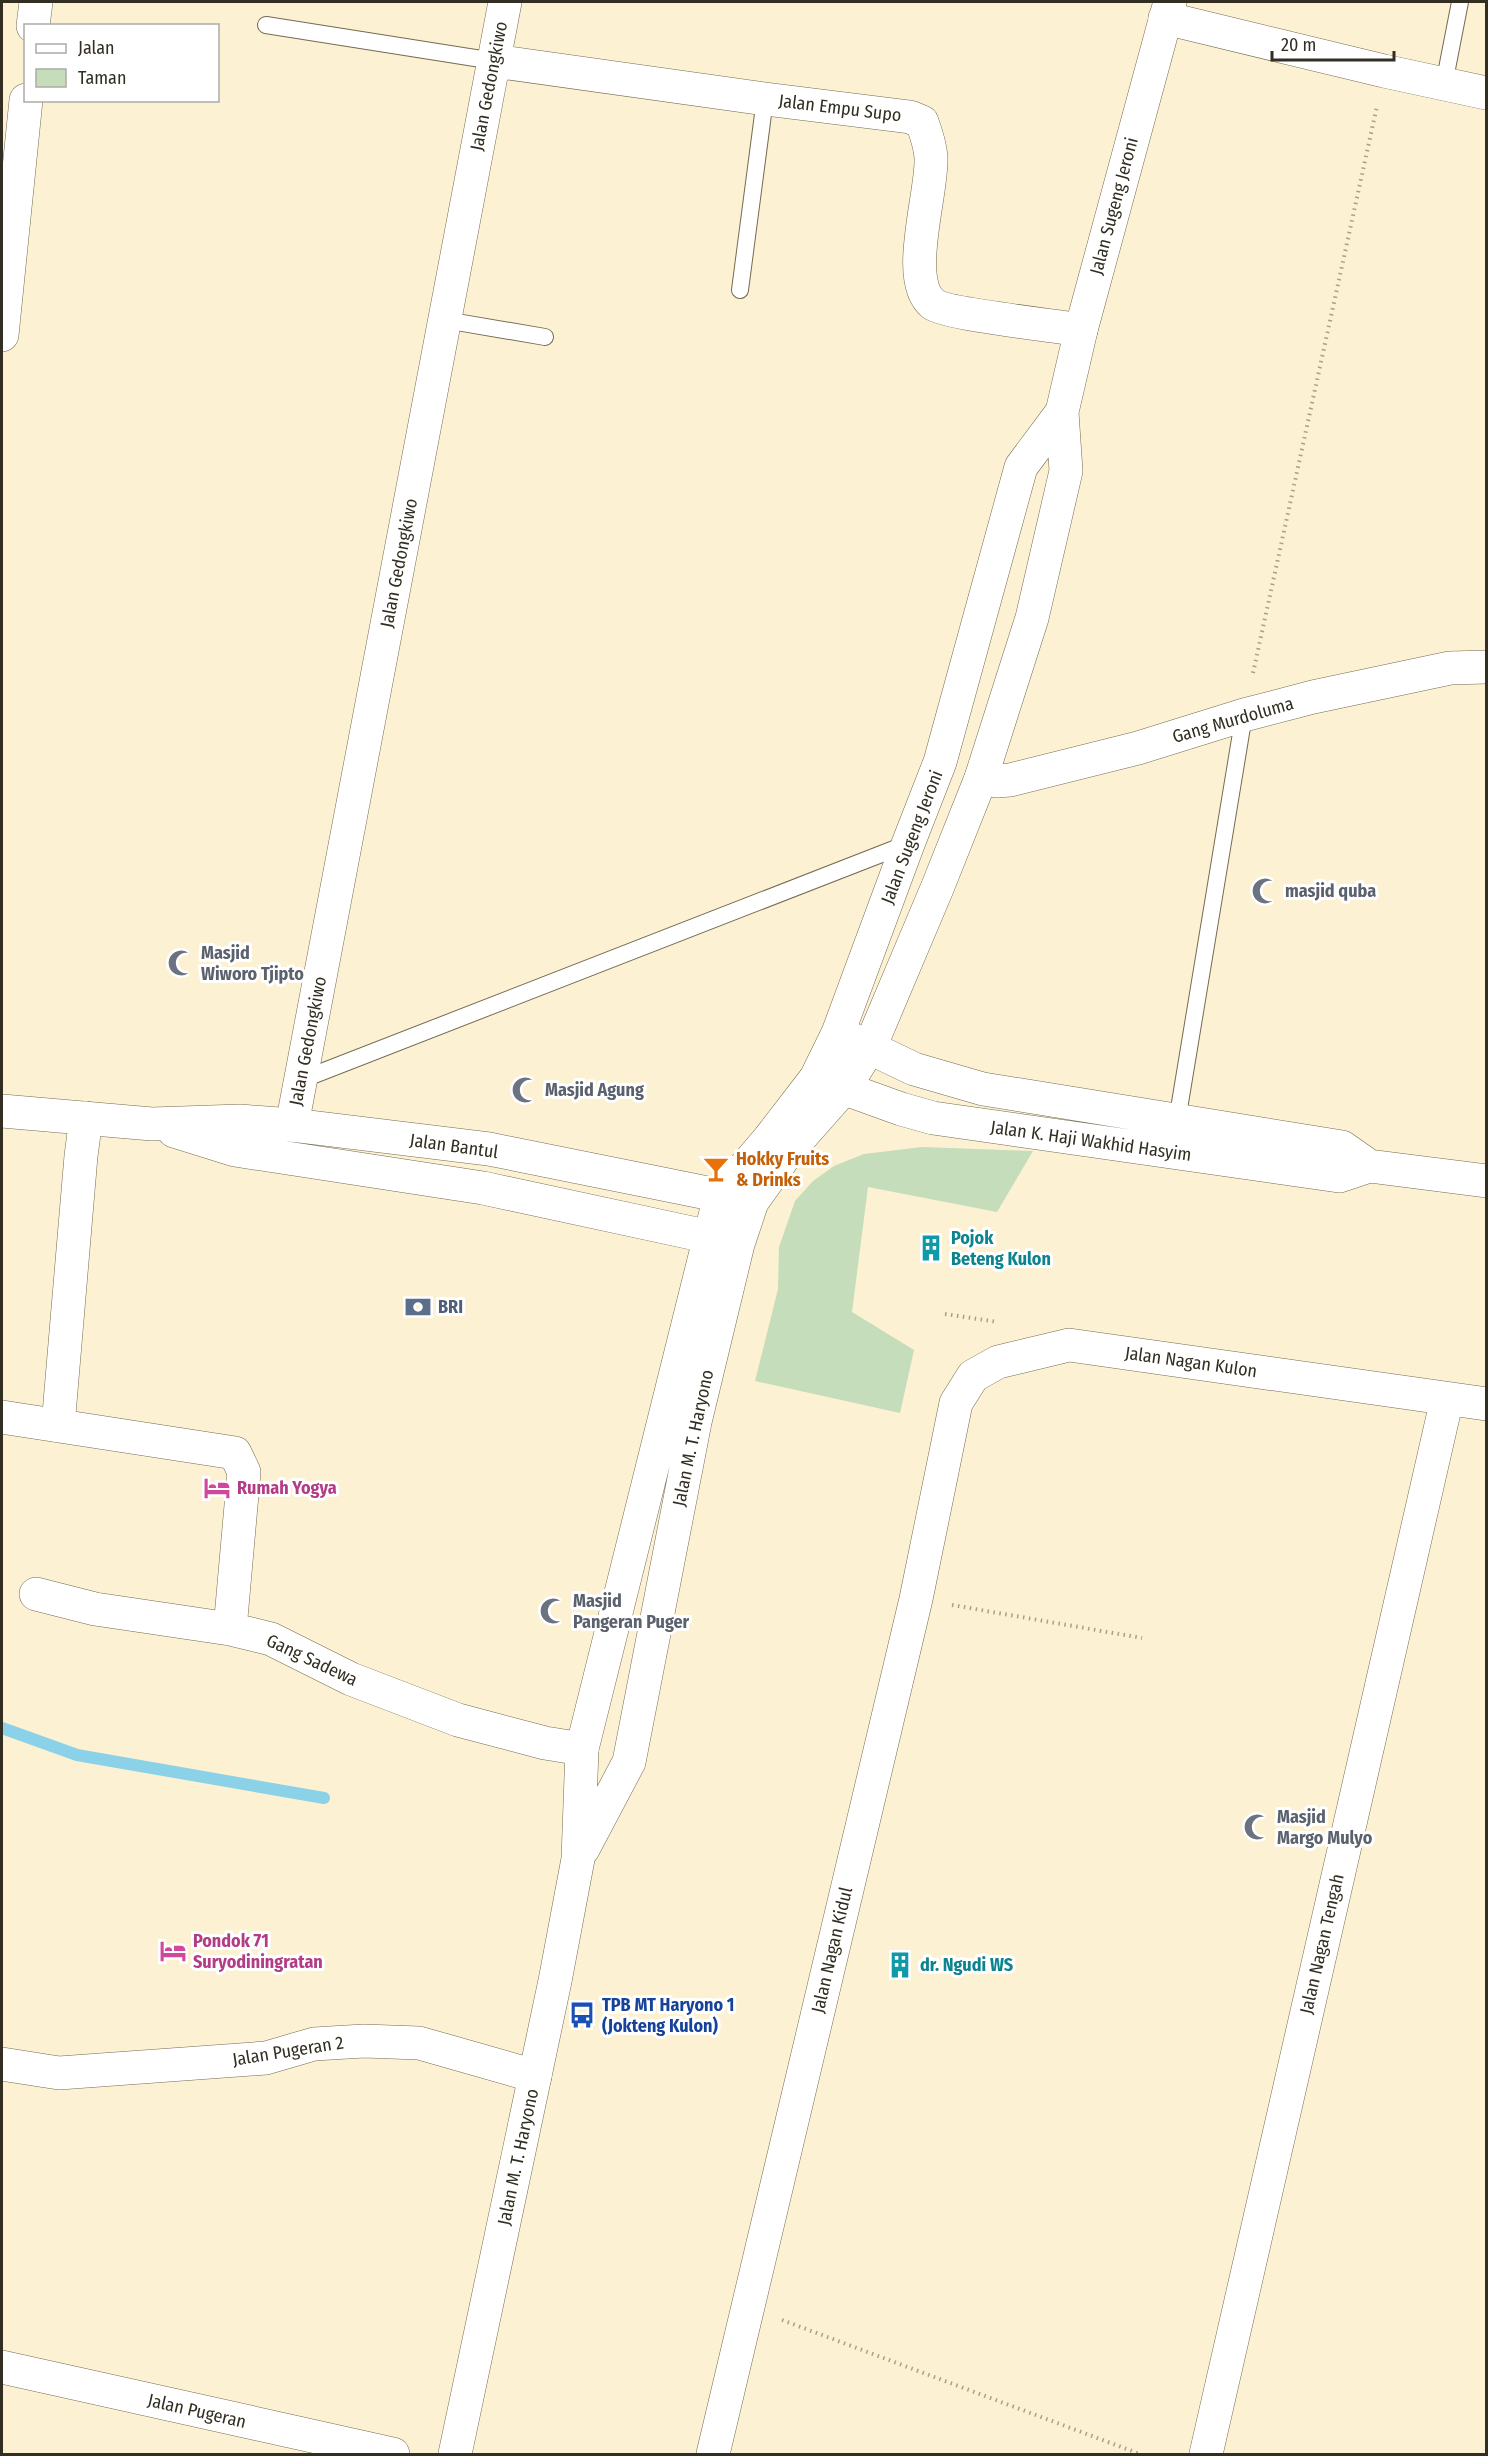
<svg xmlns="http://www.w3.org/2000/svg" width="1488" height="2456" font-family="'Fira Sans Condensed',sans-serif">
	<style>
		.green { fill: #c5ddbb }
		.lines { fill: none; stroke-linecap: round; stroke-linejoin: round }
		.stream { stroke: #8bd2e8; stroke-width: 12 }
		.lane-casing { stroke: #756b51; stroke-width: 18 }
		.street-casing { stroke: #756b51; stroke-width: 34 }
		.secondary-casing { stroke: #756b51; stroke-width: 34 }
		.primary-casing { stroke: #756b51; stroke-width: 34 }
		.path { stroke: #a8a089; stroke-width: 4; stroke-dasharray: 1.5 4.5; stroke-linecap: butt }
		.lane { stroke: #fff; stroke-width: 16 }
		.street { stroke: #fff; stroke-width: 33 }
		.secondary { stroke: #fff; stroke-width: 33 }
		.primary { stroke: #fff; stroke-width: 33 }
		.labels { text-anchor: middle; stroke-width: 6; stroke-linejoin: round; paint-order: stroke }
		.street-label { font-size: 18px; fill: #322e22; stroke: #fff }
		.worship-label { font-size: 18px; font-weight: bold; fill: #5b616d; stroke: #fff; text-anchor: start }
		.food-label { font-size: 18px; font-weight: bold; fill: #c56008; stroke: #fff; text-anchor: start }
		.culture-label { font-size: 18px; font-weight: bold; fill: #0d838f; stroke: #fff; text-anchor: start }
		.service-label { font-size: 18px; font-weight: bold; fill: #4e5e75; stroke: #fff; text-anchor: start }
		.hotel-label { font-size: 18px; font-weight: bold; fill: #b23c85; stroke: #fff; text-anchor: start }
		.transit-label { font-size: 18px; font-weight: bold; fill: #164399; stroke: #fff; text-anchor: start }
	</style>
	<rect width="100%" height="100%" fill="#fcf1d3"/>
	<path class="green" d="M 922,1147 L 1033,1151 L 997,1212 L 868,1187 L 852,1312 L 914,1350 L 900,1413 L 755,1381 L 778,1289 L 779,1247 L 795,1201 L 813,1181 L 834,1166 L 864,1154 Z"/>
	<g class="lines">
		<path class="stream" d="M 2,1728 L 77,1755 L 324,1798"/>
		<g class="lane-casing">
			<path id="lane" d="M 266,25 L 494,61
				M 1444,84 L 1460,2
				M 740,290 L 765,99
				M 445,320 L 545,337
				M 301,1080 L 907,844
				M 1177,1121 L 1244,715"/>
		</g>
		<g class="street-casing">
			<path id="street" d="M 1165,18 L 1384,71 L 1486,93
				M 33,26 L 36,2
				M 494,61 L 765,99 L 910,117 L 922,122 C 926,133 930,145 931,157 C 933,192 903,280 933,304 C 946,314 1058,326 1081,330
				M 2,335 L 26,100
				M 981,778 L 997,781 L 1010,780 L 1138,748 L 1244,715 L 1313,697 L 1450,668 L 1486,667
				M 292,1125 L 505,2
				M 2,1417 L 235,1453 L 244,1472 L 230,1629
				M 58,1426 L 81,1156 L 86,1118
				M 36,1594 L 95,1609 L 230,1629 L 271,1639 L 351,1679 L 458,1720 L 545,1743 L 582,1749
				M 2,2064 L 59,2073 L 266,2058 L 314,2044 L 364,2041 L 419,2043 L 535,2076
				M 2,2367 L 393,2454
				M 713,2454 L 916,1599 L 956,1403 L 973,1376 L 998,1362 L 1069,1345 L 1486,1404
				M 1206,2454 L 1447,1399"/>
		</g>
		<g class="secondary-casing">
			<path id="secondary" d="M 843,1035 L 914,1069 L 983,1089 L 1342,1147 L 1369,1166
				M 818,1079 L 901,1109 L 933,1118 L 1339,1176 L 1369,1166 L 1486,1181"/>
		</g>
		<g class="primary-casing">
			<path id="primary" d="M 2,1111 L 152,1124 L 240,1121 L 292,1125 L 489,1149 L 742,1200
				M 174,1131 L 235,1150 L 483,1188 L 729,1241
				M 583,1849 L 629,1762 L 695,1422 L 738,1244 L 752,1202 L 789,1150 L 844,1088 L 870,1047 L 938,886 L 981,778 L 1032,618 L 1066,471 L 1062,412 L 1081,330 L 1170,2
				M 455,2454 L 555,1981 L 578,1859 L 582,1749 L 720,1196 L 769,1139 L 816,1078 L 838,1033 L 908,844 L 940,762 L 1021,467 L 1062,412"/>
		</g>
		<path class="path" d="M 1253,673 L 1377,106
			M 945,1314 L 998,1322
			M 952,1605 L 1142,1638
			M 782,2320 L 1140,2454"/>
		<use href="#lane" class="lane"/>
		<use href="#street" class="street"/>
		<use href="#secondary" class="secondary"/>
		<use href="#primary" class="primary"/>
	</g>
	<defs>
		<g id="mosque-bare" transform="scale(2.07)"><path d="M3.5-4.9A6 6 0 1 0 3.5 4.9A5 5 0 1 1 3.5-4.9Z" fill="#6b7280" stroke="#fff" stroke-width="2.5" paint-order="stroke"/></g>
		<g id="bar-bare" transform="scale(2.07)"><path d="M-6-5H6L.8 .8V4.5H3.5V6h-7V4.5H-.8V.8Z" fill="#e8710a" stroke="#fff" stroke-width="2.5" paint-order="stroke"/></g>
		<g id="building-bare" transform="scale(2.07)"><path d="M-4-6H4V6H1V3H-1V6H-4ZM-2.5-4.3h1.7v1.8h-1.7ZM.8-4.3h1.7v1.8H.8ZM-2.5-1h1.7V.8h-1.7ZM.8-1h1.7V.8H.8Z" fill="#0f9aa8" stroke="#fff" stroke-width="2.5" paint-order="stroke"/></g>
		<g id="bank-bare" transform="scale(2.07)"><path d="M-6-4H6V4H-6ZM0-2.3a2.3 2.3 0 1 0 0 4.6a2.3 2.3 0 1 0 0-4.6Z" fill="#5c6f8a" stroke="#fff" stroke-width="2.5" paint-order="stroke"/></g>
		<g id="hotel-bare" transform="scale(2.07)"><path d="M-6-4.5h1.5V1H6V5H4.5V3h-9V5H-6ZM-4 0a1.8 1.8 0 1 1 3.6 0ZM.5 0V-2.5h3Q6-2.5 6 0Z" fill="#d1479c" stroke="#fff" stroke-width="2.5" paint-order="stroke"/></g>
		<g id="bus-bare" transform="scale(2.07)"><path d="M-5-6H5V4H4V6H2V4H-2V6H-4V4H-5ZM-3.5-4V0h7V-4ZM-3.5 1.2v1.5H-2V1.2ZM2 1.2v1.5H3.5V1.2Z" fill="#1a4fb4" stroke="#fff" stroke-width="2.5" paint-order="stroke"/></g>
	</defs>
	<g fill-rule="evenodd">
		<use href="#mosque-bare" x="1265" y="891"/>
		<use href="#mosque-bare" x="181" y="963"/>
		<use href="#mosque-bare" x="525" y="1090"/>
		<use href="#bar-bare" x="716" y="1169"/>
		<use href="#building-bare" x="931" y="1248"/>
		<use href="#bank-bare" x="418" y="1307"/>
		<use href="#hotel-bare" x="217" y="1488"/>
		<use href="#mosque-bare" x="553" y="1611"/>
		<use href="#mosque-bare" x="1257" y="1827"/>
		<use href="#hotel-bare" x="173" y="1951"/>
		<use href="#building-bare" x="900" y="1965"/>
		<use href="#bus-bare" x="582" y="2015"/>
	</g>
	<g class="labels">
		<g class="street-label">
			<text transform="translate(489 86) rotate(-79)" y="6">Jalan Gedongkiwo</text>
			<text transform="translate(840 108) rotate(7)" y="6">Jalan Empu Supo</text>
			<text transform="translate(1114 206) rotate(-75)" y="6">Jalan Sugeng Jeroni</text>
			<text transform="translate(399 563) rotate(-79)" y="6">Jalan Gedongkiwo</text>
			<text transform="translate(1233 720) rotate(-16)" y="6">Gang Murdoluma</text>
			<text transform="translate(912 837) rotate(-69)" y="6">Jalan Sugeng Jeroni</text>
			<text transform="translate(308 1041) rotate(-79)" y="6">Jalan Gedongkiwo</text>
			<text transform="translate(1091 1141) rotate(8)" y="6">Jalan K. Haji Wakhid Hasyim</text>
			<text transform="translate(454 1146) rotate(8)" y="6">Jalan Bantul</text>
			<text transform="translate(1191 1362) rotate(8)" y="6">Jalan Nagan Kulon</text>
			<text transform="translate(693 1438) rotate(-78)" y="6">Jalan M. T. Haryono</text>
			<text transform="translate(312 1660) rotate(25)" y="6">Gang Sadewa</text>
			<text transform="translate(1322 1944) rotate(-77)" y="6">Jalan Nagan Tengah</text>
			<text transform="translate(832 1950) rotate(-77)" y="6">Jalan Nagan Kidul</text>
			<text transform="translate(288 2051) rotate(-9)" y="6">Jalan Pugeran 2</text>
			<text transform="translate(518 2157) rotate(-78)" y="6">Jalan M. T. Haryono</text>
			<text transform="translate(197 2411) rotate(13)" y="6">Jalan Pugeran</text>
		</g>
		<g class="worship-label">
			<text x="1285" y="897">masjid quba</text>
			<text x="201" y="959">Masjid<tspan x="201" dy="21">Wiworo Tjipto</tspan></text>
			<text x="545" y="1096">Masjid Agung</text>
			<text x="573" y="1607">Masjid<tspan x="573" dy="21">Pangeran Puger</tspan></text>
			<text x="1277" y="1823">Masjid<tspan x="1277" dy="21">Margo Mulyo</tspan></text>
		</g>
		<g class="food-label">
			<text x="736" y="1165">Hokky Fruits<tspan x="736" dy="21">&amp; Drinks</tspan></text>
		</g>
		<g class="culture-label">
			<text x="951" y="1244">Pojok<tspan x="951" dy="21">Beteng Kulon</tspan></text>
			<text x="920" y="1971">dr. Ngudi WS</text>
		</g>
		<g class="service-label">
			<text x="438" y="1313">BRI</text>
		</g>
		<g class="hotel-label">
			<text x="237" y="1494">Rumah Yogya</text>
			<text x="193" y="1947">Pondok 71<tspan x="193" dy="21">Suryodiningratan</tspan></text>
		</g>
		<g class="transit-label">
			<text x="602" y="2011">TPB MT Haryono 1<tspan x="602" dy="21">(Jokteng Kulon)</tspan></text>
		</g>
	</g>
	<rect width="1488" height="2456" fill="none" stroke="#322e22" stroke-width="6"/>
	<rect x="24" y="24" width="195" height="78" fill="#ffffff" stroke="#adaba7" stroke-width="1.5"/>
	<rect x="36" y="44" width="30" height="9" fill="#ffffff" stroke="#adaba7" stroke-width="1.5"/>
	<text x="78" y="54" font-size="18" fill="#322e22">Jalan</text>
	<rect x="36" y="69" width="30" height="18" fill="#c5ddbb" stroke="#adaba7" stroke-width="1.5"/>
	<text x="78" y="84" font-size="18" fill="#322e22">Taman</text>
	<path d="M1272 51v9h122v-9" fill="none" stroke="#322e22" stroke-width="3"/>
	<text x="1281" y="51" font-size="18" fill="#322e22" stroke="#ffffff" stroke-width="4.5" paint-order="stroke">20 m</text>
</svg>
